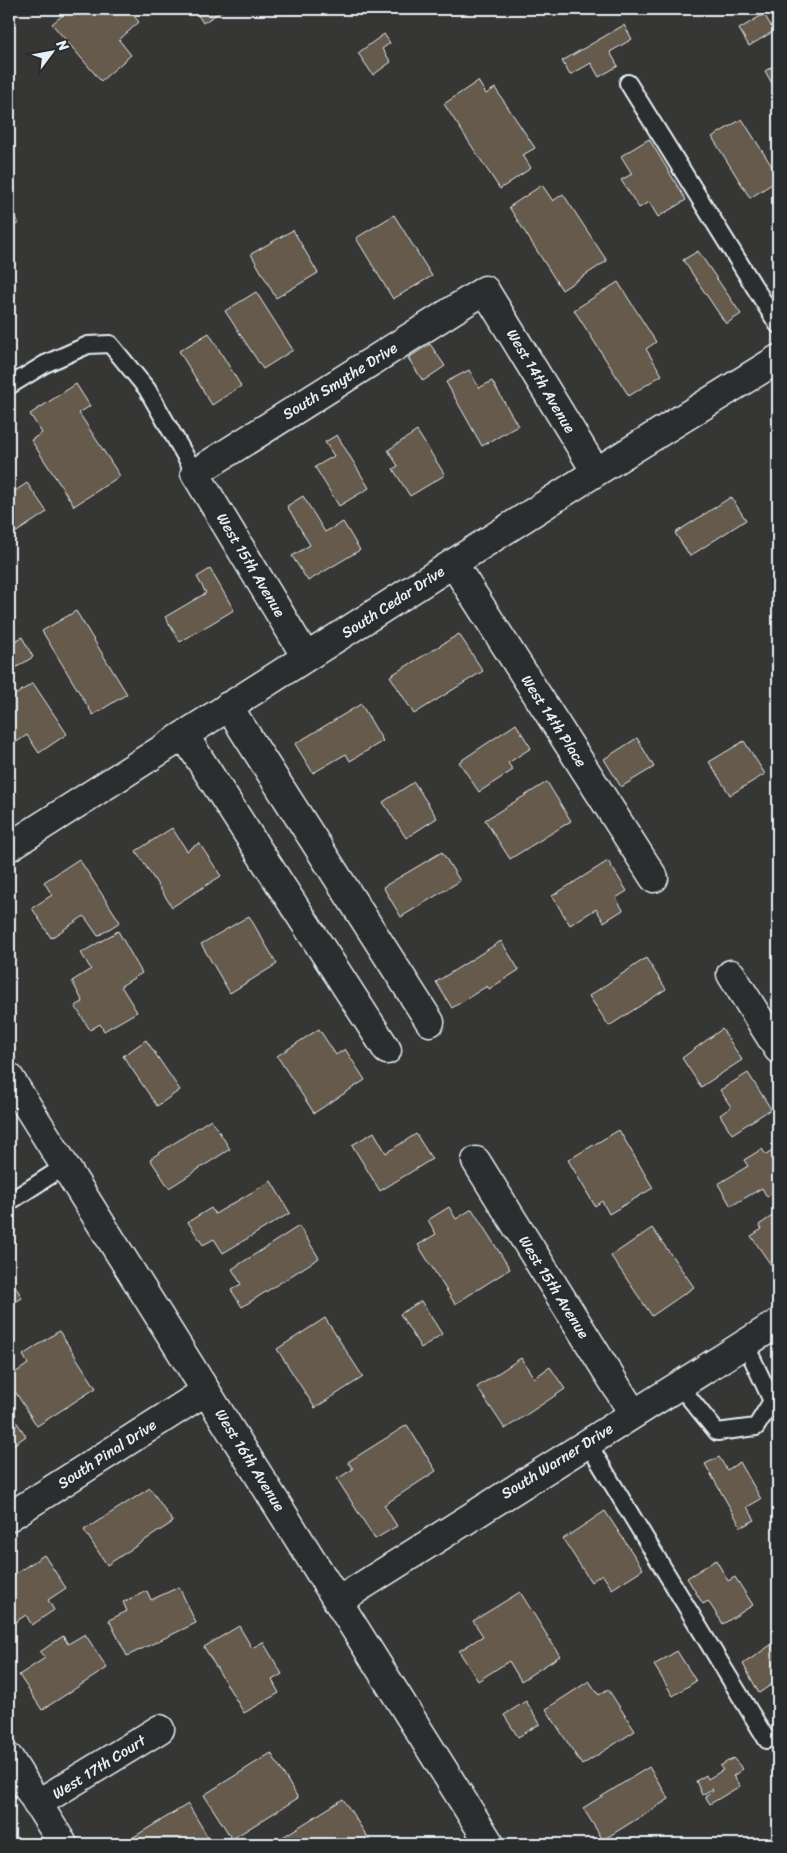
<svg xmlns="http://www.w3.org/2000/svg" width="787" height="1853" font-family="Sriracha,sans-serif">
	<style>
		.building { fill: #655a4c; stroke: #e8f1f8 }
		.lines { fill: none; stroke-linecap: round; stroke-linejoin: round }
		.service-casing { stroke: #e8f1f8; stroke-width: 20 }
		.minor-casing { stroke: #e8f1f8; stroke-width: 31 }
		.tertiary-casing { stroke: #e8f1f8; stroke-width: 31 }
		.service { stroke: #2a2d2e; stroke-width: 16 }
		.minor { stroke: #2a2d2e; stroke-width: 28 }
		.tertiary { stroke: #2a2d2e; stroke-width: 28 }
		.labels { text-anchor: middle; stroke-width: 4; stroke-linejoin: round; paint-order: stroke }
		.street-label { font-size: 15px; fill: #e8f1f8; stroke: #2a2d2e }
	</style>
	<rect width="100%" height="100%" fill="#363634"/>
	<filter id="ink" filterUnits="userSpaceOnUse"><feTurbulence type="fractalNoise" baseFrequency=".02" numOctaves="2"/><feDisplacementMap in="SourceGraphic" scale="10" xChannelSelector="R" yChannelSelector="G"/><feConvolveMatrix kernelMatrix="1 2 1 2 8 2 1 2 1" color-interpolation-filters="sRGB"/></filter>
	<g filter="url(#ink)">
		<path class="building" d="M 70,9 L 128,9 L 139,22 L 119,40 L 131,55 L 101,81 L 52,24 Z
			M 194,9 L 225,9 L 203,23 Z
			M 287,9 L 298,9 L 290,14 Z
			M 764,14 L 774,31 L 749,46 L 739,29 Z
			M 624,25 L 632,39 L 610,52 L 618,66 L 599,77 L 591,63 L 570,75 L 562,61 Z
			M 384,34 L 390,43 L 382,49 L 391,62 L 373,75 L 358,53 Z
			M 778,63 L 778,92 L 777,92 L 765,71 Z
			M 478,81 L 486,94 L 495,88 L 535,148 L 523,155 L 531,168 L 500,189 L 444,104 Z
			M 742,119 L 778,176 L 778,180 L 750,198 L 712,137 Z
			M 649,139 L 686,200 L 658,217 L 649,202 L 639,208 L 621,180 L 632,174 L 621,156 Z
			M 542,185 L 553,201 L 563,194 L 607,261 L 562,290 L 509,207 Z
			M 9,208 L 19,223 L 9,229 Z
			M 394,215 L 432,276 L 393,299 L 356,238 Z
			M 293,230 L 318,273 L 276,298 L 251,254 Z
			M 698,251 L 741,314 L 726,324 L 683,260 Z
			M 618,282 L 656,342 L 646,349 L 662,375 L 629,396 L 574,310 Z
			M 256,292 L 293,350 L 263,369 L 225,311 Z
			M 209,333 L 241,386 L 212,405 L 179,351 Z
			M 430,344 L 445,366 L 423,381 L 408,358 Z
			M 469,370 L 479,388 L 492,381 L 518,426 L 482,446 L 446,382 Z
			M 76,384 L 90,406 L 79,413 L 120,476 L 74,506 L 31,440 L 42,433 L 30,414 Z
			M 417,431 L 445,475 L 410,496 L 393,469 L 398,466 L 388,450 Z
			M 337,435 L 369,488 L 339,506 L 315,467 L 334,456 L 325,442 Z
			M 27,483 L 47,512 L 9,537 L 9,495 Z
			M 303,496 L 325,532 L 343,522 L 360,550 L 308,581 L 292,556 L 310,545 L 287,506 Z
			M 731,497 L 746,520 L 690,556 L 675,533 Z
			M 210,569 L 234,610 L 180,642 L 165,617 L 206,593 L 197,577 Z
			M 76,611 L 127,694 L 93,715 L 42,631 Z
			M 459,634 L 483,671 L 414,714 L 390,676 Z
			M 22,637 L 33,657 L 9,672 L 9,645 Z
			M 33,683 L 67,734 L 39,753 L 27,735 L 9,747 L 9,691 L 12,697 Z
			M 361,704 L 383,741 L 350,761 L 346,754 L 313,773 L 295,744 Z
			M 516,724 L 531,748 L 508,763 L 513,770 L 479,792 L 459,762 Z
			M 637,738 L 654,767 L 621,787 L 604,759 Z
			M 744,741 L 765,774 L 730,795 L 709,762 Z
			M 414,782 L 437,818 L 406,838 L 383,802 Z
			M 547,782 L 571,821 L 510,859 L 485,820 Z
			M 172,828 L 187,851 L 199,843 L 221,876 L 172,907 L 136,851 Z
			M 442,852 L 460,881 L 401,917 L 383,887 Z
			M 79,859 L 120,922 L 98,936 L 84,916 L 51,938 L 32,908 L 52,895 L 44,882 Z
			M 608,861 L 627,891 L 616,898 L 623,910 L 604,922 L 596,909 L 570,925 L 552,896 Z
			M 249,916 L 277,964 L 230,993 L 201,944 Z
			M 118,931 L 142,973 L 121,986 L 137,1012 L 104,1031 L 100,1024 L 90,1030 L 75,1006 L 83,1002 L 72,981 L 91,969 L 81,953 Z
			M 501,941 L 519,970 L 489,989 L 487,986 L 452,1008 L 436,982 Z
			M 646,958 L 666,989 L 609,1026 L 589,996 Z
			M 319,1029 L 336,1055 L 345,1049 L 365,1080 L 314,1113 L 277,1056 Z
			M 722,1029 L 742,1060 L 701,1087 L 682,1058 Z
			M 146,1040 L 180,1090 L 157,1106 L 123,1056 Z
			M 748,1073 L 771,1109 L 732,1134 L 720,1115 L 731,1107 L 720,1090 Z
			M 211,1119 L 230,1149 L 169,1188 L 150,1159 Z
			M 619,1130 L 653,1188 L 609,1214 L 602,1201 L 595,1206 L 568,1160 Z
			M 374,1132 L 386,1153 L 416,1134 L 432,1159 L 380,1191 L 352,1145 Z
			M 777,1148 L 778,1190 L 767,1197 L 762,1188 L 731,1206 L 718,1184 L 748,1166 L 744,1160 L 762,1149 L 766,1155 Z
			M 271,1181 L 290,1213 L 223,1253 L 214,1239 L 203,1245 L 188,1222 L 211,1208 L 215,1214 Z
			M 449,1207 L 456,1219 L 472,1209 L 510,1269 L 455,1304 L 418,1245 L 436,1234 L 428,1220 Z
			M 775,1214 L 778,1218 L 778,1260 L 771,1265 L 751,1236 L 762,1229 L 759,1225 Z
			M 299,1226 L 319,1258 L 242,1307 L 231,1290 L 241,1284 L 232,1269 Z
			M 652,1228 L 694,1287 L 652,1316 L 611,1256 Z
			M 9,1275 L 22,1298 L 9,1306 Z
			M 421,1301 L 442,1334 L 421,1348 L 400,1314 Z
			M 325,1318 L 363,1377 L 315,1408 L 277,1349 Z
			M 59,1331 L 96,1388 L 37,1426 L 9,1382 L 9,1377 L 28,1364 L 23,1355 Z
			M 521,1358 L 534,1378 L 550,1367 L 565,1389 L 505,1429 L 477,1387 Z
			M 9,1411 L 26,1436 L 9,1448 Z
			M 407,1425 L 436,1471 L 384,1505 L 397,1526 L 375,1539 L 337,1479 L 353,1469 L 348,1462 Z
			M 719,1457 L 727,1470 L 740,1462 L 761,1499 L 747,1507 L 755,1520 L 741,1527 L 705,1464 Z
			M 150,1488 L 173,1522 L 107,1565 L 84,1530 Z
			M 605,1511 L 643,1569 L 612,1589 L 602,1574 L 591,1582 L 563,1539 Z
			M 44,1555 L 66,1588 L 48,1600 L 54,1610 L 32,1625 L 26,1615 L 9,1626 L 9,1578 Z
			M 716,1560 L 728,1581 L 735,1577 L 753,1605 L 723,1624 L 708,1601 L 703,1604 L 687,1578 Z
			M 179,1587 L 196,1623 L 127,1656 L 109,1620 L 127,1611 L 123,1602 L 147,1591 L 151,1600 Z
			M 520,1592 L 560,1656 L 521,1681 L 509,1661 L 478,1681 L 459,1651 L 483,1636 L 473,1621 Z
			M 239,1626 L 252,1648 L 263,1642 L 282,1674 L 272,1680 L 279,1693 L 244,1713 L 204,1647 Z
			M 85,1634 L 107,1668 L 42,1710 L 19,1675 L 45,1658 L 40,1652 L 63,1636 L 68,1644 Z
			M 778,1640 L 778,1680 L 759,1693 L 743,1664 Z
			M 677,1651 L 696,1681 L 673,1696 L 654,1665 Z
			M 589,1681 L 599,1695 L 608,1689 L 635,1731 L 582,1765 L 546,1709 Z
			M 526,1701 L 540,1724 L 518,1737 L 504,1715 Z
			M 271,1753 L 298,1798 L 232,1839 L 204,1795 Z
			M 733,1758 L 743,1769 L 733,1776 L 740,1786 L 710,1804 L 705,1796 L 713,1791 L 712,1789 L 702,1795 L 696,1781 L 706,1775 L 708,1779 L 723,1770 L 720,1766 Z
			M 649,1767 L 669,1799 L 603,1840 L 583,1808 Z
			M 343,1799 L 370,1841 L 365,1844 L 277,1844 L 275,1842 Z
			M 188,1804 L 209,1839 L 200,1844 L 122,1844 Z"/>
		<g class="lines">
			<g class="service-casing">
				<path id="service" d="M 628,83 L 778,325
					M 9,386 L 45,364 L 88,345 L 110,344 L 147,389 L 195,473
					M 9,1202 L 65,1166
					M 678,1384 L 717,1432 L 756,1427 L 772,1401 L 745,1343
					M 587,1442 L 767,1740"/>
			</g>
			<g class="minor-casing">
				<path id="minor" d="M 453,563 L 654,878
					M 306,657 L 195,473 L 485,290 L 596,472
					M 228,706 L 430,1022
					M 184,735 L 387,1050
					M 9,847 L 596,472 L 778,359
					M 731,974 L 778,1049
					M 476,1161 L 633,1413
					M 9,1517 L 206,1391
					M 338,1601 L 778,1323
					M 9,1758 L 63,1844
					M 37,1804 L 160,1729"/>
			</g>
			<g class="tertiary-casing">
				<path id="tertiary" d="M 9,1077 L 490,1844"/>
			</g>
			<use href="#service" class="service"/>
			<use href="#minor" class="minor"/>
			<use href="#tertiary" class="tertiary"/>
		</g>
	</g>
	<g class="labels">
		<g class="street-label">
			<text transform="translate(340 381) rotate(-32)" y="5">South Smythe Drive</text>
			<text transform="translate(541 381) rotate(59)" y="5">West 14th Avenue</text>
			<text transform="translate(251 565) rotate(59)" y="5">West 15th Avenue</text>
			<text transform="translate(393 602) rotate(-33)" y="5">South Cedar Drive</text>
			<text transform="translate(554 721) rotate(57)" y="5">West 14th Place</text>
			<text transform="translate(554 1287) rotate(58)" y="5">West 15th Avenue</text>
			<text transform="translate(107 1454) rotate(-33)" y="5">South Pinal Drive</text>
			<text transform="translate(250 1460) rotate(58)" y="5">West 16th Avenue</text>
			<text transform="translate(557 1461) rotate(-32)" y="5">South Warner Drive</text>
			<text transform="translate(99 1767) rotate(-32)" y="5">West 17th Court</text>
		</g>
	</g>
	<rect width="787" height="1853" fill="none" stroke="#2a2d2e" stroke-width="30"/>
	<rect x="15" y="15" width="757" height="1823" fill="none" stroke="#e8f1f8" stroke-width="2" filter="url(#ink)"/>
	<g transform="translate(52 52) rotate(58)" stroke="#2a2d2e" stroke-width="4" paint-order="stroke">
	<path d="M0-4L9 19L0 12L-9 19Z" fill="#e8f1f8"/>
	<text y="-8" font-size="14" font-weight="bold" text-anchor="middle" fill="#e8f1f8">N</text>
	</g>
</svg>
